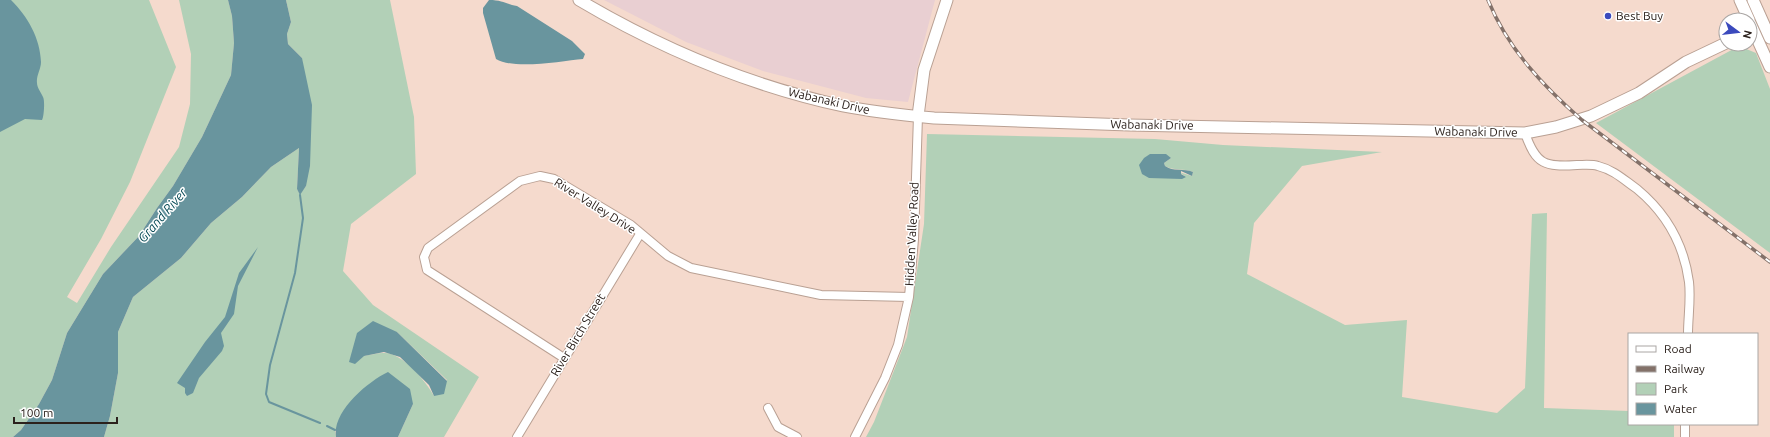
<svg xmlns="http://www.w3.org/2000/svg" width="1770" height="437" font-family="Ubuntu,sans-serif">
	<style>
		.industrial { fill: #e9cfd2 }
		.green { fill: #b2d0b7; fill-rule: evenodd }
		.water { fill: #69959e }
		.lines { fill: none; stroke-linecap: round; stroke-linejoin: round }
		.stream { stroke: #69959e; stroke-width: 2 }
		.street-casing { stroke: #b9a093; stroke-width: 10 }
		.secondary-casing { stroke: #b9a093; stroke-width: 13 }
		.street { stroke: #fff; stroke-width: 8 }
		.secondary { stroke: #fff; stroke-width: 11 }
		.rail-casing { stroke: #837169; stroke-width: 3.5 }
		.rail { stroke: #fff; stroke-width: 2; stroke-dasharray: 6; stroke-linecap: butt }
		.poi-dot { fill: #3b4abd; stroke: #fff; stroke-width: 1.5 }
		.labels { text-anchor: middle; stroke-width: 3; stroke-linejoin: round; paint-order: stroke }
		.poi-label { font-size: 12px; fill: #2b211c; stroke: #fff; text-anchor: start }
		.street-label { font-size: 12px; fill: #2b211c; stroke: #fff }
		.water-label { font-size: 13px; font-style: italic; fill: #064a55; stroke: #fff }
	</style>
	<rect width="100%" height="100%" fill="#f5dacd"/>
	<path class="industrial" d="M 604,0 L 935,0 L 908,102 L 866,98 L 763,71 L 686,42 Z"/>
	<path class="green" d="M 0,0 L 149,0 L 176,67 L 130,182 L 101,239 L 67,297 L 77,303 L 111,247 L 179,147 L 190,104 L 191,54 L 179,0 L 228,0 L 232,16 L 234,43 L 231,75 L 202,137 L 173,186 L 157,208 L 139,236 L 103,274 L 67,333 L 52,380 L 39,404 L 21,430 L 13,437 L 0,437 Z
		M 286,0 L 390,0 L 414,117 L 416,174 L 351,224 L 343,271 L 373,305 L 479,377 L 444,437 L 398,437 L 413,404 L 335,430 L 336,437 L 104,437 L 110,416 L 118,373 L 118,332 L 133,297 L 181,258 L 211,223 L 242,197 L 271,167 L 299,148 L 297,189 L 300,194 L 306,186 L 302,58 L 288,44 L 287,34 L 291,22 ZM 397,332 L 447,380 L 434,396 C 426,381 401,351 383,353 C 377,353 370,355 364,356 Z
		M 1739,46 L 1756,53 L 1770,89 L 1770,253 L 1596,123 Z
		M 927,134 L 1155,139 L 1223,145 L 1382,152 L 1302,166 L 1254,223 L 1247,274 L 1345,325 L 1407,320 L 1402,397 L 1497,413 L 1525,388 L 1532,214 L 1547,213 L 1544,408 L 1629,411 L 1629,424 L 1674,424 L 1674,437 L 866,437 L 874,422 L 907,337 L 924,224 ZM 1144,158 L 1171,158 L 1164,163 L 1165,166 C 1173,171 1184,168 1193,172 L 1192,176 L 1179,172 L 1186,177 Z"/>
	<path class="water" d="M 0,0 L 11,0 C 28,17 40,38 41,62 C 41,69 36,76 37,83 C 37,88 41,92 43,97 C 45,100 44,117 42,120 L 25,119 L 0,132 Z
		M 228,0 L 286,0 L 291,22 L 287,34 L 288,44 L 302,58 L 312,105 L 310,166 L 306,186 L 300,195 L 297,189 L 299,148 L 271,167 L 242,197 L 211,223 L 181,258 L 133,297 L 118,332 L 118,373 L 110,416 L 104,437 L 13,437 L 21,430 L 39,404 L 52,380 L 67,333 L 103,274 L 139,236 L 157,208 L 173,186 L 202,137 L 231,75 L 234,43 L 232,16 Z
		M 489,0 C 503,0 505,4 517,6 L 572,41 L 585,54 L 583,59 C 562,61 514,70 496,59 L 483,13 L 483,8 Z
		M 1150,154 L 1166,154 L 1171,158 L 1164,163 L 1165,166 C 1173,172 1184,168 1193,172 L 1192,176 L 1181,171 L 1181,174 L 1186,177 L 1182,179 L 1149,178 L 1142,174 L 1139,165 L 1144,158 Z
		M 258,247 L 238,286 L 234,314 L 221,333 L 224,346 L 222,351 L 199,378 L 193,393 L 187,396 L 185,393 L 185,388 L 177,383 L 205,342 L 225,317 L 239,273 Z
		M 373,321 L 397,332 L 447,381 L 444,394 L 434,396 L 429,385 L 400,357 L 384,352 L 364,356 L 355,364 L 349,362 L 357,333 Z
		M 388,372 L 410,389 L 413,404 L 398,437 L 336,437 C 332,412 367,382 388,372 Z"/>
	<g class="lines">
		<path class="stream" d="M 300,195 L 303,218 L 295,273 L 270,365 L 266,394 L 269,402 L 320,423
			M 327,426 L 335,430"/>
		<g class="street-casing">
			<path id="street" d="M 1525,133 C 1536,165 1545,167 1577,165 C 1584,165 1592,164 1598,166 C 1614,170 1624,180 1637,189 C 1666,213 1684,245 1689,282 C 1691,299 1688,317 1688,334
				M 564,358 L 427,270 L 424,257 L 428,248 L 520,181 L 540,176 L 554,179 L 631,225 L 668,256 L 691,268 L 821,295 L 909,297
				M 768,408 L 778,427 L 797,437
				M 517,437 L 640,234
				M 855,437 L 885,378 L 898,345 L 909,297 L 914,239 L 918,116
				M 1685,437 L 1685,424"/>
		</g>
		<g class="secondary-casing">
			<path id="secondary" d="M 579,0 C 660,48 751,86 843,106 C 873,112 903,115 934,118 L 1129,125 L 1525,133 L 1556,127 L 1591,116 L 1639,93 L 1686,62 L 1726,43
				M 1740,0 L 1749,20
				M 1753,0 L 1770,38
				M 1750,23 L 1770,67
				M 918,116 L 924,70 L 947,0"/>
		</g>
		<use href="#street" class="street"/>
		<use href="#secondary" class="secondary"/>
		<g class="rail-casing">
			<path id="rail" d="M 1488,0 C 1508,49 1543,86 1582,120 L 1770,262"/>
		</g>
		<use href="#rail" class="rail"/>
	</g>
	<circle class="poi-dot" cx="1608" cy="16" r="4"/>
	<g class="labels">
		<g class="poi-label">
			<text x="1616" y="20">Best Buy</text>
		</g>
		<g class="street-label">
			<text transform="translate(829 101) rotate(13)" y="4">Wabanaki Drive</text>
			<text transform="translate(1152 125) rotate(1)" y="4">Wabanaki Drive</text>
			<text transform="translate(1476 132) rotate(1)" y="4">Wabanaki Drive</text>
			<text transform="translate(595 206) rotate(32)" y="4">River Valley Drive</text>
			<text transform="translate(912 234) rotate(-87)" y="4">Hidden Valley Road</text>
			<text transform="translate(578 335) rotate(-59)" y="4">River Birch Street</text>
		</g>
		<g class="water-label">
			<text transform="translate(162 215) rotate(-49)" y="5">Grand River</text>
		</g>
	</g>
	<rect x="1628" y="333" width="130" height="92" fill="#ffffff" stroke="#aaa6a4"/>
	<rect x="1636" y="346" width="20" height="6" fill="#ffffff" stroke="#aaa6a4"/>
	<text x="1664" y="353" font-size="12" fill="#2b211c">Road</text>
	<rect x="1636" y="366" width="20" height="6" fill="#837169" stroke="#aaa6a4"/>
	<text x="1664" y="373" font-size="12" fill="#2b211c">Railway</text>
	<rect x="1636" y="383" width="20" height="12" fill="#b2d0b7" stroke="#aaa6a4"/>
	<text x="1664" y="393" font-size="12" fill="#2b211c">Park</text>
	<rect x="1636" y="403" width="20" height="12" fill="#69959e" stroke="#aaa6a4"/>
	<text x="1664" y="413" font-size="12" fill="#2b211c">Water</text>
	<g transform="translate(1738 32) rotate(105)"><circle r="19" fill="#ffffff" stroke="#aaa6a4"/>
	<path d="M0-3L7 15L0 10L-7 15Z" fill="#3b4abd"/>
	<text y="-6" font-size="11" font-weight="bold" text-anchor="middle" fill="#2b211c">N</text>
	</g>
	<path d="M14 417v6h103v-6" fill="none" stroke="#2b211c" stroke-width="2"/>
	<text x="20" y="417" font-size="12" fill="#2b211c" stroke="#ffffff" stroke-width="3" paint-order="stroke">100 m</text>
</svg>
